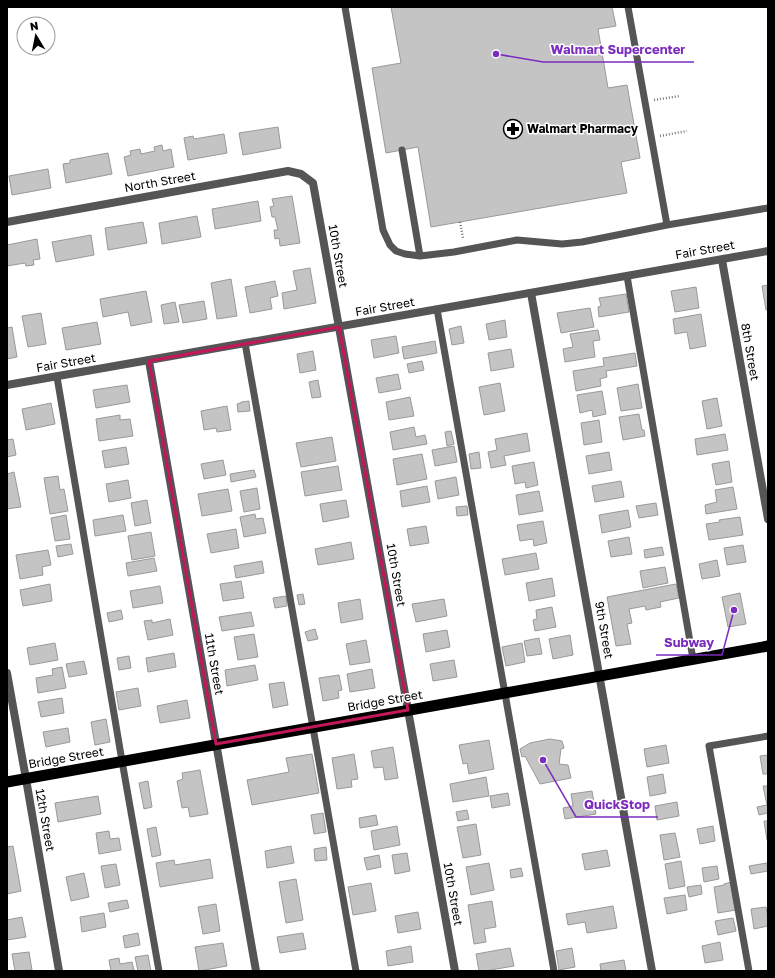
<svg xmlns="http://www.w3.org/2000/svg" width="775" height="978" font-family="'Golos Text',sans-serif">
	<style>
		.building { fill: #c4c4c4; stroke: #999 }
		.lines { fill: none; stroke-linecap: round; stroke-linejoin: round }
		.path { stroke: #777; stroke-width: 2.5; stroke-dasharray: 1 2; stroke-linecap: butt }
		.service { stroke: #555; stroke-width: 7 }
		.minor { stroke: #555; stroke-width: 8 }
		.tertiary { stroke: #555; stroke-width: 8 }
		.trunk { stroke: #000; stroke-width: 11 }
		.marked { fill: none; stroke: #c2185b; stroke-width: 3; stroke-linejoin: round }
		.labels { text-anchor: middle; stroke-width: 3; stroke-linejoin: round; paint-order: stroke }
		.poi-label { font-size: 12px; font-weight: bold; fill: #000; stroke: #fff; text-anchor: start }
		.street-label { font-size: 12px; fill: #000; stroke: #fff }
		.leader { fill: none; stroke: #7b2cbf; stroke-width: 1.5 }
		.callout-dot { fill: #7b2cbf; stroke: #fff; stroke-width: 1.5 }
		.callout-label { font-size: 13px; text-anchor: middle; font-weight: bold; fill: #7b2cbf; stroke: #fff; stroke-width: 3; stroke-linejoin: round; paint-order: stroke }
	</style>
	<rect width="100%" height="100%" fill="#fff"/>
	<path class="building" d="M 391,7 L 612,7 L 616,26 L 598,29 L 608,88 L 627,85 L 640,158 L 621,162 L 627,193 L 431,227 L 418,147 L 386,153 L 372,68 L 401,63 Z
		M 278,127 L 281,148 L 243,155 L 239,133 Z
		M 224,134 L 227,153 L 188,160 L 184,138 L 193,136 L 194,139 Z
		M 162,145 L 163,151 L 171,149 L 174,167 L 128,176 L 124,157 L 131,155 L 130,151 L 140,149 L 141,154 L 155,151 L 154,147 Z
		M 108,153 L 112,174 L 66,183 L 63,164 L 70,163 L 70,160 Z
		M 48,169 L 51,188 L 12,195 L 9,176 Z
		M 292,196 L 300,243 L 280,246 L 279,238 L 275,239 L 274,230 L 278,230 L 275,217 L 272,217 L 270,207 L 274,206 L 272,199 Z
		M 258,201 L 261,221 L 215,229 L 212,209 Z
		M 197,216 L 201,237 L 162,244 L 159,223 Z
		M 143,222 L 147,243 L 108,250 L 105,228 Z
		M 91,235 L 94,255 L 56,262 L 52,242 Z
		M 37,239 L 40,259 L 33,260 L 34,265 L 26,266 L 25,263 L 7,266 L 7,245 Z
		M 310,268 L 316,303 L 284,309 L 282,293 L 297,290 L 293,271 Z
		M 231,279 L 237,316 L 217,319 L 211,283 Z
		M 275,281 L 278,296 L 270,298 L 272,309 L 250,313 L 245,287 Z
		M 768,285 L 768,310 L 766,310 L 762,286 Z
		M 696,287 L 699,308 L 675,312 L 671,291 Z
		M 146,291 L 152,322 L 131,326 L 128,312 L 103,317 L 100,299 Z
		M 626,294 L 629,312 L 599,317 L 598,307 L 601,306 L 599,298 Z
		M 204,301 L 207,319 L 183,323 L 179,305 Z
		M 175,302 L 179,322 L 164,324 L 161,305 Z
		M 590,308 L 594,327 L 561,333 L 557,313 Z
		M 41,313 L 46,344 L 28,347 L 22,316 Z
		M 701,314 L 706,346 L 690,349 L 687,332 L 675,334 L 673,319 Z
		M 505,320 L 507,337 L 489,340 L 486,324 Z
		M 97,322 L 101,344 L 66,350 L 62,328 Z
		M 461,326 L 464,343 L 452,345 L 449,329 Z
		M 12,327 L 17,357 L 7,359 L 7,328 Z
		M 598,330 L 600,340 L 593,341 L 595,357 L 565,362 L 563,349 L 573,347 L 570,334 Z
		M 396,336 L 399,353 L 374,358 L 371,340 Z
		M 435,341 L 437,353 L 404,359 L 402,347 Z
		M 511,349 L 514,367 L 491,371 L 488,353 Z
		M 313,351 L 316,370 L 300,373 L 297,354 Z
		M 635,353 L 637,366 L 606,371 L 607,377 L 600,379 L 601,386 L 576,391 L 573,371 L 604,366 L 603,358 Z
		M 422,361 L 424,370 L 409,373 L 407,364 Z
		M 398,374 L 401,389 L 379,393 L 376,378 Z
		M 318,380 L 321,397 L 312,398 L 309,382 Z
		M 500,383 L 505,411 L 484,415 L 479,387 Z
		M 638,384 L 642,408 L 621,411 L 617,388 Z
		M 127,385 L 130,402 L 96,408 L 93,390 Z
		M 602,391 L 606,414 L 593,417 L 592,410 L 580,413 L 577,395 Z
		M 410,397 L 414,416 L 389,420 L 386,402 Z
		M 717,398 L 722,426 L 707,429 L 702,401 Z
		M 249,401 L 250,411 L 238,412 L 237,404 L 241,403 L 241,402 Z
		M 51,403 L 55,424 L 26,430 L 22,409 Z
		M 227,406 L 231,430 L 217,432 L 216,428 L 204,430 L 201,411 Z
		M 639,414 L 642,430 L 644,430 L 645,436 L 623,440 L 619,417 Z
		M 120,415 L 120,420 L 130,419 L 133,436 L 99,441 L 96,419 Z
		M 599,420 L 602,442 L 584,445 L 581,423 Z
		M 414,427 L 416,437 L 425,435 L 427,444 L 393,450 L 390,432 Z
		M 451,431 L 454,444 L 447,446 L 445,432 Z
		M 527,433 L 530,451 L 504,456 L 506,465 L 491,468 L 488,452 L 497,450 L 495,439 Z
		M 725,434 L 728,450 L 697,455 L 695,439 Z
		M 332,437 L 336,461 L 301,467 L 296,443 Z
		M 13,439 L 16,455 L 7,457 L 7,440 Z
		M 454,446 L 457,462 L 435,466 L 432,450 Z
		M 126,447 L 129,464 L 105,468 L 102,451 Z
		M 479,452 L 481,468 L 471,469 L 469,454 Z
		M 609,452 L 612,470 L 589,474 L 586,456 Z
		M 422,454 L 427,479 L 397,485 L 393,459 Z
		M 223,460 L 226,475 L 204,479 L 201,464 Z
		M 729,461 L 732,482 L 716,485 L 712,464 Z
		M 534,462 L 538,485 L 526,488 L 525,482 L 515,484 L 512,466 Z
		M 338,466 L 342,490 L 305,496 L 301,472 Z
		M 254,470 L 256,477 L 231,482 L 230,474 Z
		M 14,472 L 21,507 L 7,509 L 7,474 Z
		M 58,476 L 60,490 L 64,489 L 68,511 L 50,514 L 44,478 Z
		M 456,477 L 459,495 L 438,499 L 435,481 Z
		M 128,480 L 131,498 L 109,502 L 106,484 Z
		M 621,481 L 624,497 L 595,502 L 592,486 Z
		M 427,486 L 430,502 L 402,507 L 400,491 Z
		M 733,487 L 737,509 L 706,514 L 705,505 L 717,502 L 715,490 Z
		M 257,488 L 260,509 L 244,512 L 240,491 Z
		M 228,489 L 232,511 L 202,516 L 198,494 Z
		M 539,491 L 543,511 L 519,515 L 516,495 Z
		M 147,500 L 151,523 L 135,526 L 131,503 Z
		M 346,500 L 349,517 L 323,522 L 320,504 Z
		M 656,503 L 658,515 L 639,518 L 636,506 Z
		M 467,506 L 468,515 L 457,516 L 456,507 Z
		M 628,510 L 631,527 L 602,533 L 599,515 Z
		M 255,514 L 256,519 L 263,518 L 266,533 L 244,537 L 240,517 Z
		M 66,515 L 70,539 L 55,541 L 51,518 Z
		M 123,515 L 126,531 L 95,536 L 93,520 Z
		M 740,517 L 743,535 L 709,540 L 706,524 L 720,522 L 719,520 Z
		M 543,521 L 547,543 L 534,546 L 533,539 L 520,541 L 517,525 Z
		M 426,526 L 429,543 L 410,546 L 407,529 Z
		M 236,529 L 239,548 L 211,553 L 207,534 Z
		M 151,532 L 155,556 L 132,560 L 128,536 Z
		M 629,537 L 632,554 L 611,557 L 608,541 Z
		M 351,542 L 354,559 L 318,565 L 315,549 Z
		M 71,544 L 73,554 L 58,557 L 56,546 Z
		M 743,545 L 746,562 L 727,565 L 724,548 Z
		M 662,547 L 664,555 L 645,558 L 644,550 Z
		M 48,550 L 51,565 L 42,567 L 43,575 L 20,579 L 16,555 Z
		M 536,553 L 539,569 L 505,575 L 502,559 Z
		M 154,558 L 157,571 L 128,576 L 126,563 Z
		M 717,560 L 720,576 L 702,579 L 699,564 Z
		M 262,561 L 264,573 L 236,578 L 234,566 Z
		M 665,567 L 668,583 L 643,588 L 640,571 Z
		M 552,578 L 555,596 L 529,601 L 526,583 Z
		M 241,581 L 244,598 L 223,601 L 220,584 Z
		M 50,584 L 52,601 L 23,606 L 20,590 Z
		M 676,584 L 679,598 L 660,602 L 661,607 L 646,610 L 645,606 L 629,609 L 632,623 L 627,624 L 631,644 L 616,646 L 607,597 Z
		M 160,586 L 163,603 L 133,608 L 130,591 Z
		M 740,593 L 746,624 L 728,627 L 722,597 Z
		M 303,594 L 305,604 L 299,605 L 297,595 Z
		M 286,596 L 287,606 L 275,608 L 273,598 Z
		M 360,599 L 363,619 L 341,623 L 338,603 Z
		M 444,599 L 447,616 L 416,622 L 412,604 Z
		M 552,607 L 556,627 L 535,631 L 533,620 L 537,619 L 536,610 Z
		M 121,610 L 123,619 L 109,622 L 107,613 Z
		M 251,612 L 254,626 L 222,631 L 219,617 Z
		M 170,619 L 173,635 L 148,640 L 144,621 L 152,620 L 152,623 Z
		M 315,629 L 318,639 L 308,641 L 305,632 Z
		M 447,630 L 450,647 L 426,652 L 423,634 Z
		M 254,634 L 258,657 L 238,660 L 234,637 Z
		M 570,635 L 573,655 L 553,659 L 549,639 Z
		M 539,638 L 542,654 L 527,656 L 524,641 Z
		M 366,640 L 370,662 L 350,665 L 346,644 Z
		M 55,643 L 58,660 L 30,665 L 27,648 Z
		M 522,643 L 525,662 L 506,666 L 502,647 Z
		M 174,653 L 176,667 L 148,672 L 146,658 Z
		M 129,656 L 131,668 L 119,670 L 117,658 Z
		M 454,660 L 457,677 L 433,681 L 430,664 Z
		M 84,661 L 87,674 L 69,677 L 66,664 Z
		M 255,665 L 258,680 L 227,686 L 225,670 Z
		M 62,667 L 66,688 L 38,693 L 36,678 L 53,675 L 52,669 Z
		M 372,669 L 375,688 L 350,692 L 347,674 Z
		M 339,675 L 342,690 L 338,691 L 339,698 L 323,701 L 319,678 Z
		M 284,682 L 288,705 L 273,708 L 269,684 Z
		M 138,688 L 141,706 L 119,710 L 116,692 Z
		M 62,698 L 64,713 L 41,717 L 38,702 Z
		M 187,700 L 190,718 L 160,723 L 157,706 Z
		M 106,719 L 110,742 L 95,745 L 91,722 Z
		M 68,728 L 70,742 L 46,747 L 43,732 Z
		M 550,739 L 562,741 L 564,748 L 561,749 L 559,764 L 568,765 L 571,778 L 540,784 L 525,756 L 522,757 L 520,749 L 530,743 Z
		M 489,740 L 494,769 L 469,774 L 467,763 L 463,764 L 459,745 Z
		M 666,745 L 669,763 L 647,767 L 644,749 Z
		M 393,747 L 398,778 L 385,780 L 383,767 L 374,768 L 371,751 Z
		M 312,754 L 319,793 L 252,805 L 247,780 L 289,772 L 286,758 Z
		M 354,754 L 358,779 L 351,780 L 352,787 L 337,789 L 332,758 Z
		M 768,755 L 768,774 L 763,774 L 760,756 Z
		M 200,770 L 208,814 L 190,817 L 188,807 L 182,808 L 177,781 L 183,779 L 182,773 Z
		M 663,774 L 666,793 L 650,796 L 647,777 Z
		M 486,777 L 489,796 L 453,802 L 450,784 Z
		M 148,781 L 152,807 L 144,809 L 139,783 Z
		M 763,786 L 768,786 L 768,813 L 759,815 L 757,807 L 767,805 Z
		M 592,791 L 596,814 L 565,819 L 563,808 L 573,806 L 571,794 Z
		M 508,793 L 510,805 L 492,808 L 490,796 Z
		M 98,796 L 101,814 L 58,822 L 55,803 Z
		M 677,802 L 679,816 L 657,820 L 655,806 Z
		M 467,810 L 469,819 L 458,821 L 456,812 Z
		M 323,813 L 326,832 L 314,834 L 311,815 Z
		M 376,815 L 378,825 L 360,828 L 359,818 Z
		M 764,821 L 768,821 L 768,840 L 767,840 Z
		M 476,824 L 481,855 L 463,858 L 457,827 Z
		M 397,826 L 400,845 L 374,850 L 371,831 Z
		M 713,826 L 715,841 L 700,844 L 697,829 Z
		M 156,827 L 161,855 L 152,857 L 147,829 Z
		M 109,831 L 110,839 L 119,838 L 121,850 L 99,854 L 96,833 Z
		M 675,833 L 680,857 L 664,860 L 660,835 Z
		M 13,846 L 21,891 L 7,894 L 7,847 Z
		M 291,846 L 294,863 L 267,868 L 265,851 Z
		M 326,847 L 327,860 L 315,861 L 314,849 Z
		M 607,850 L 610,866 L 585,870 L 582,854 Z
		M 407,853 L 410,871 L 395,874 L 392,855 Z
		M 379,855 L 381,867 L 367,870 L 364,858 Z
		M 210,859 L 213,878 L 160,887 L 156,863 L 174,860 L 175,865 Z
		M 681,861 L 685,886 L 669,889 L 665,864 Z
		M 489,863 L 494,890 L 471,895 L 466,867 Z
		M 767,863 L 768,871 L 751,874 L 749,866 Z
		M 116,864 L 120,885 L 105,888 L 101,866 Z
		M 717,866 L 719,879 L 704,882 L 702,868 Z
		M 521,868 L 523,876 L 511,878 L 510,870 Z
		M 84,873 L 89,897 L 71,901 L 66,877 Z
		M 296,879 L 303,920 L 286,923 L 279,882 Z
		M 731,882 L 736,910 L 718,913 L 714,887 L 724,885 L 724,884 Z
		M 371,883 L 376,911 L 353,915 L 348,887 Z
		M 701,885 L 702,894 L 689,897 L 687,887 Z
		M 685,895 L 687,910 L 667,914 L 664,898 Z
		M 127,900 L 129,908 L 110,912 L 108,903 Z
		M 492,901 L 496,927 L 484,929 L 486,942 L 474,944 L 468,905 Z
		M 216,904 L 220,931 L 203,934 L 198,907 Z
		M 613,906 L 617,928 L 587,933 L 585,922 L 568,925 L 566,914 Z
		M 766,907 L 768,919 L 768,926 L 754,929 L 751,909 Z
		M 418,912 L 421,929 L 398,933 L 395,916 Z
		M 104,913 L 106,927 L 82,932 L 80,917 Z
		M 22,917 L 26,937 L 7,940 L 7,920 Z
		M 733,918 L 736,931 L 718,935 L 715,921 Z
		M 138,933 L 140,945 L 125,948 L 123,936 Z
		M 303,933 L 306,949 L 280,953 L 277,937 Z
		M 720,942 L 723,960 L 705,963 L 702,946 Z
		M 223,943 L 227,966 L 199,971 L 195,947 Z
		M 411,946 L 413,962 L 388,966 L 386,951 Z
		M 510,948 L 514,966 L 485,971 L 479,971 L 476,954 Z
		M 572,948 L 575,967 L 559,970 L 556,951 Z
		M 29,952 L 32,970 L 15,971 L 12,954 Z
		M 148,955 L 151,971 L 138,971 L 135,957 Z
		M 119,958 L 120,964 L 132,962 L 134,970 L 127,971 L 111,971 L 109,960 Z
		M 624,960 L 626,971 L 601,971 L 600,964 Z"/>
	<g class="lines">
		<path class="path" d="M 654,100 L 680,96
			M 660,136 L 687,131
			M 460,222 L 463,238"/>
		<path class="service" d="M 345,7 L 383,230 L 390,245 L 396,251 L 405,254 L 420,256 L 454,252 L 517,240 L 562,244 L 582,242 L 667,225
			M 628,7 L 667,225 L 768,208
			M 402,150 L 420,256
			M 627,276 L 693,659
			M 437,309 L 554,971
			M 245,343 L 356,971
			M 57,377 L 122,761 L 159,971
			M 749,971 L 709,746 L 768,736"/>
		<path class="minor" d="M 7,222 L 288,171 L 301,174 L 313,183 L 455,971
			M 722,260 L 768,519
			M 531,293 L 652,971
			M 149,361 L 256,971
			M 7,673 L 26,779"/>
		<path class="tertiary" d="M 7,385 L 768,251
			M 26,779 L 59,971"/>
		<path class="trunk" d="M 7,782 L 768,646"/>
	</g>
	<path class="marked" d="M 339,327 L 408,710 L 216,744 L 149,361 Z"/>
	<defs>
		<g id="pharmacy-ring" transform="scale(1)"><circle r="9.5" fill="#fff" stroke="#000" stroke-width="1.5"/><path d="M-2-6h4v4h4v4h-4v4h-4v-4h-4v-4h4Z" fill="#000"/></g>
	</defs>
	<g fill-rule="evenodd">
		<use href="#pharmacy-ring" x="513" y="129"/>
	</g>
	<g class="labels">
		<g class="poi-label">
			<text x="527" y="133">Walmart Pharmacy</text>
		</g>
		<g class="street-label">
			<text transform="translate(160 182) rotate(-10)" y="4">North Street</text>
			<text transform="translate(705 250) rotate(-10)" y="4">Fair Street</text>
			<text transform="translate(338 256) rotate(80)" y="4">10th Street</text>
			<text transform="translate(385 307) rotate(-10)" y="4">Fair Street</text>
			<text transform="translate(750 352) rotate(80)" y="4">8th Street</text>
			<text transform="translate(66 363) rotate(-10)" y="4">Fair Street</text>
			<text transform="translate(396 575) rotate(80)" y="4">10th Street</text>
			<text transform="translate(604 630) rotate(80)" y="4">9th Street</text>
			<text transform="translate(214 664) rotate(80)" y="4">11th Street</text>
			<text transform="translate(385 701) rotate(-10)" y="4">Bridge Street</text>
			<text transform="translate(66 758) rotate(-10)" y="4">Bridge Street</text>
			<text transform="translate(45 820) rotate(80)" y="4">12th Street</text>
			<text transform="translate(453 894) rotate(80)" y="4">10th Street</text>
		</g>
	</g>
	<path class="leader" d="M496 54L543 62H694M734 610L722 655H656M543 760L576 817H658"/>
	<g class="callout-dot">
		<circle cx="496" cy="54" r="4"/>
		<circle cx="734" cy="610" r="4"/>
		<circle cx="543" cy="760" r="4"/>
	</g>
	<g class="callout-label">
		<text x="618" y="54">Walmart Supercenter</text>
		<text x="689" y="647">Subway</text>
		<text x="617" y="809">QuickStop</text>
	</g>
	<rect width="775" height="978" fill="none" stroke="#000000" stroke-width="16"/>
	<g transform="translate(36 36) rotate(350)"><circle r="19" fill="#ffffff" stroke="#999999"/>
	<path d="M0-3L7 15L0 10L-7 15Z" fill="#000000"/>
	<text y="-6" font-size="11" font-weight="bold" text-anchor="middle" fill="#000000">N</text>
	</g>
</svg>
